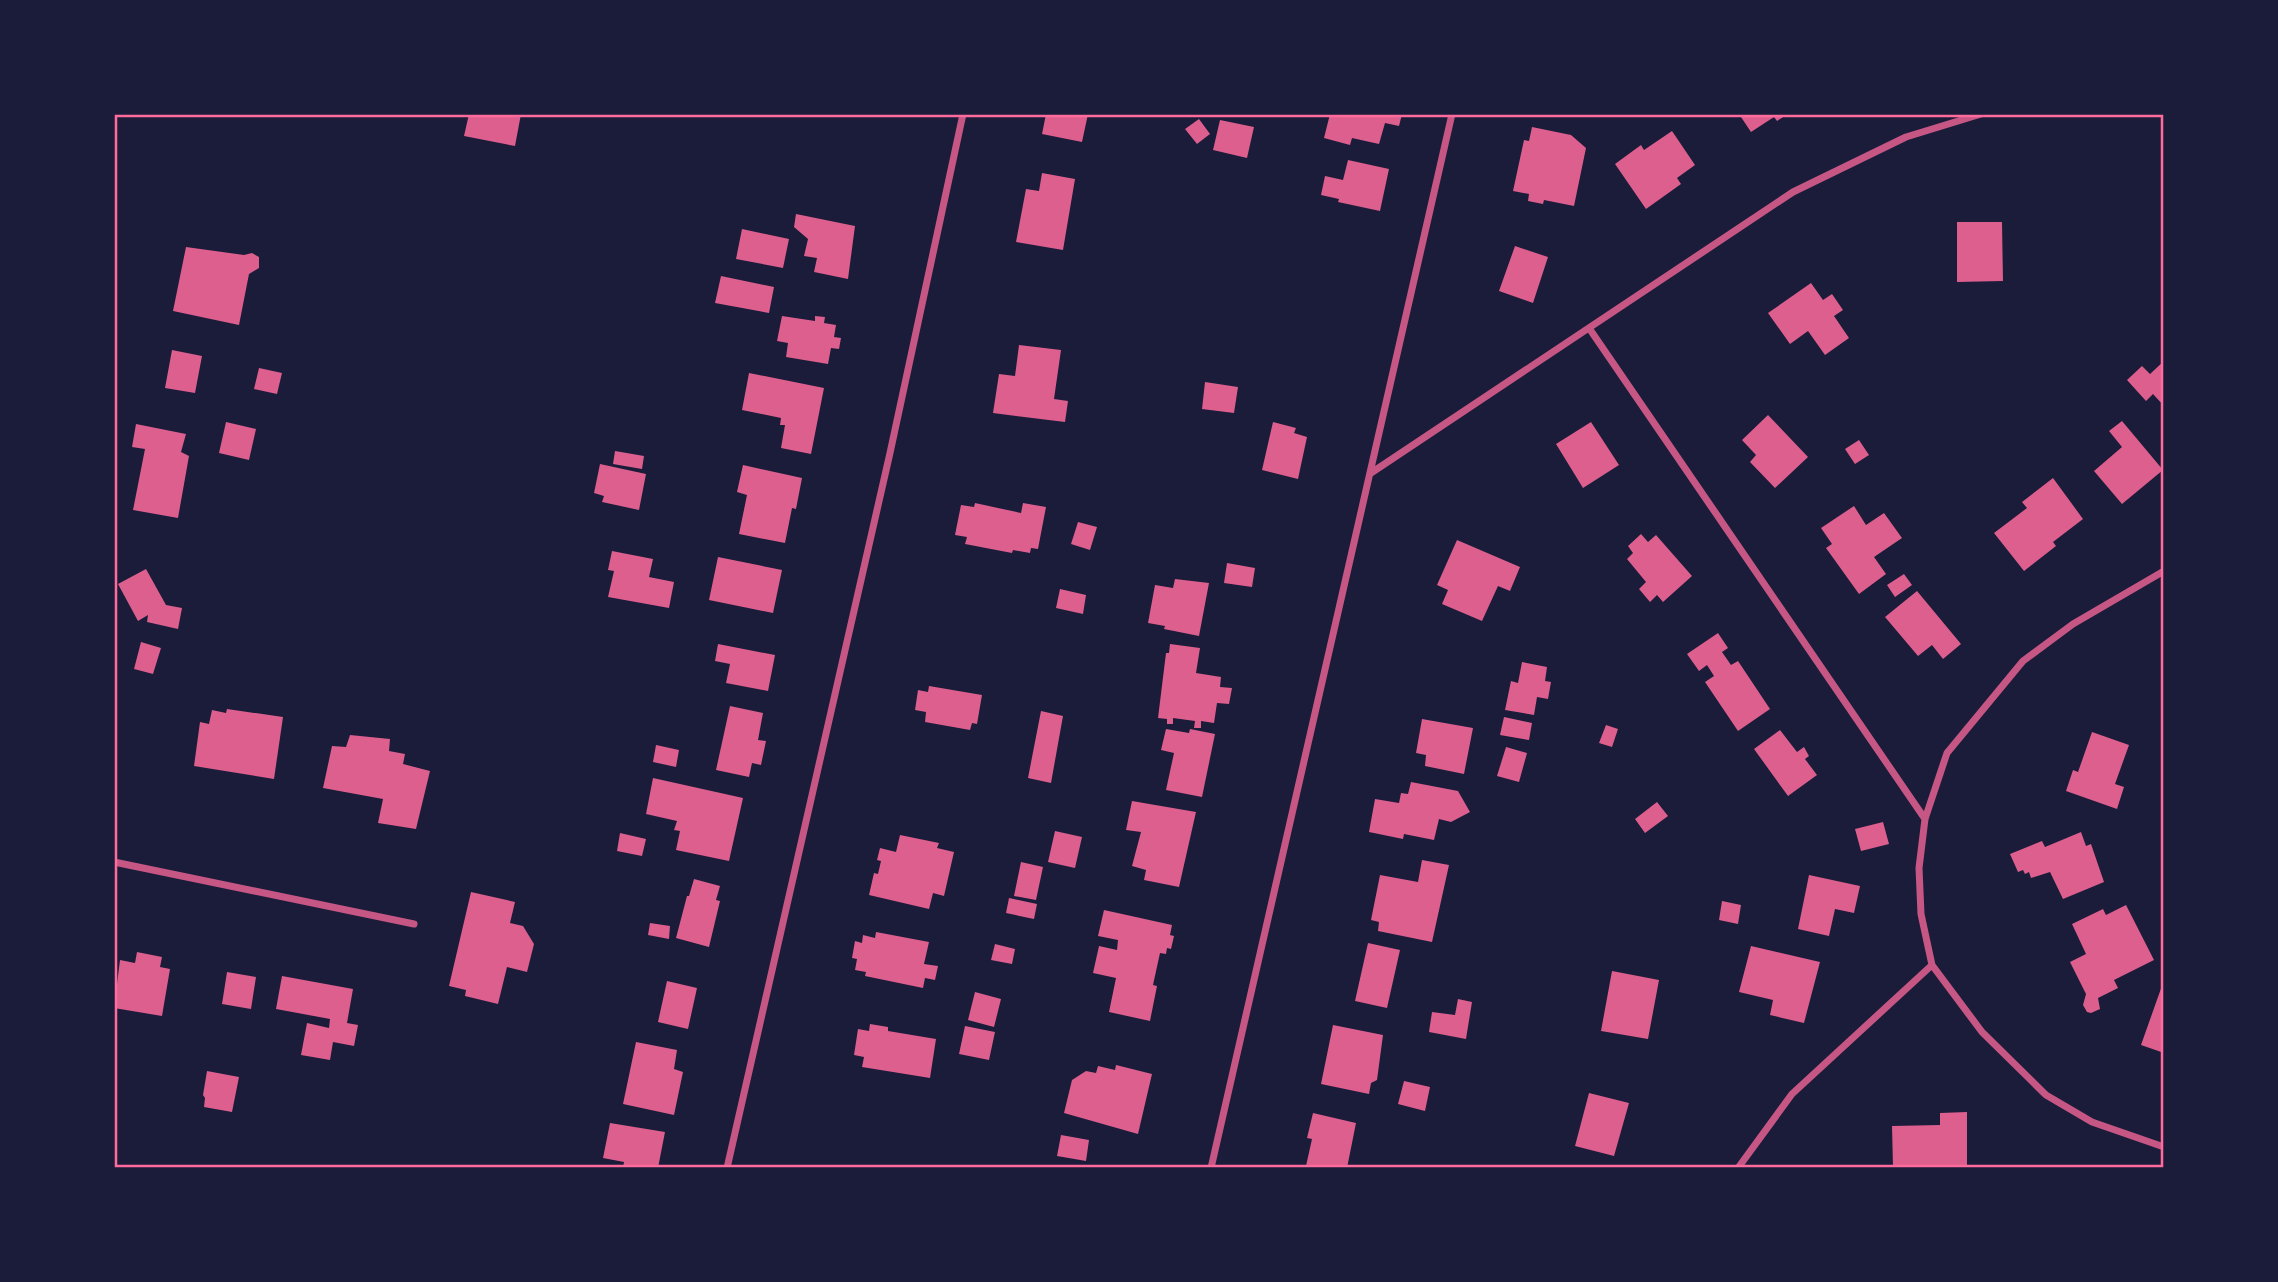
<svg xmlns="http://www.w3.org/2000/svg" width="2278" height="1282" font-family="'Open Sans',sans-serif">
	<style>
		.building { fill: #dd5f8e }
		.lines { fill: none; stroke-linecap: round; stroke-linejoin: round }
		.minor { stroke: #c65784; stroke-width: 7 }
		.neatline { fill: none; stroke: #ff6b9d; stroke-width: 2.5 }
	</style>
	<rect width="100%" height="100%" fill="#1b1b3a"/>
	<path class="building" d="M 469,114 L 521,114 L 515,146 L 464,136 Z
		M 1046,114 L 1088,114 L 1082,142 L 1042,134 Z
		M 1330,114 L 1402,114 L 1399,126 L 1385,123 L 1379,144 L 1352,138 L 1350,145 L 1324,138 Z
		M 1739,114 L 1788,114 L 1777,121 L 1774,117 L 1751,132 Z
		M 1199,119 L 1210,134 L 1197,144 L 1185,129 Z
		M 1220,120 L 1254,127 L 1247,158 L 1213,150 Z
		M 1532,127 L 1571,135 L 1586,148 L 1574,206 L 1544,200 L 1543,204 L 1528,201 L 1529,194 L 1513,191 L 1524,140 L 1529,141 Z
		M 1672,131 L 1695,165 L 1677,178 L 1681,184 L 1646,209 L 1615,164 L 1641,145 L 1644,150 Z
		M 1348,160 L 1389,169 L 1380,211 L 1338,202 L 1339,199 L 1321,195 L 1325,176 L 1343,180 Z
		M 1042,173 L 1075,179 L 1063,250 L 1016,242 L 1026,189 L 1039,191 Z
		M 796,214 L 855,226 L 848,279 L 814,272 L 817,258 L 804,256 L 808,239 L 794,227 Z
		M 1957,222 L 2002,222 L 2003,281 L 1957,282 Z
		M 742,229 L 789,239 L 783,268 L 736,259 Z
		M 1515,246 L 1548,257 L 1533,303 L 1499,291 Z
		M 186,247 L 244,255 L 252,253 L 259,257 L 259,268 L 249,274 L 239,325 L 173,311 Z
		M 721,276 L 774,287 L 769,313 L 715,303 Z
		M 1811,283 L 1823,300 L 1832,294 L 1843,310 L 1834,316 L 1849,338 L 1825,355 L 1808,331 L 1790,344 L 1768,313 Z
		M 782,316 L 815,321 L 815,316 L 825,317 L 824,323 L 836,325 L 834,337 L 841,338 L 839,349 L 831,348 L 828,364 L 786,357 L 788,343 L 777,341 Z
		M 1019,345 L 1061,350 L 1054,399 L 1068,401 L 1065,422 L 993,413 L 999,374 L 1015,376 Z
		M 172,350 L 202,356 L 195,393 L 165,388 Z
		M 2164,361 L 2164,406 L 2153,394 L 2146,401 L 2127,380 L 2142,366 L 2150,374 Z
		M 259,368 L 282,373 L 277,394 L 254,389 Z
		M 749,373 L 824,388 L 811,454 L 781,448 L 785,425 L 780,425 L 781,418 L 742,410 Z
		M 1205,382 L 1238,387 L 1234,413 L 1202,409 Z
		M 1768,415 L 1808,457 L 1775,488 L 1750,462 L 1756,455 L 1742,440 Z
		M 2122,421 L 2163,470 L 2122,504 L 2094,471 L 2122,447 L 2109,431 Z
		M 226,422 L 256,429 L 249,460 L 219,453 Z
		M 1273,422 L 1296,428 L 1294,433 L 1307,437 L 1298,479 L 1262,470 Z
		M 1591,422 L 1619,465 L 1583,488 L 1556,444 Z
		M 136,424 L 186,434 L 181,452 L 189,456 L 178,518 L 133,510 L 145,449 L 132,447 Z
		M 1859,440 L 1869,455 L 1855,464 L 1845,449 Z
		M 615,451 L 644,456 L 642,469 L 613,464 Z
		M 600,464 L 646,474 L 639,510 L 602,502 L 604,496 L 594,493 Z
		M 743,465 L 802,478 L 796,509 L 792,508 L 785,543 L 739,534 L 747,495 L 737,492 Z
		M 2053,478 L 2083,519 L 2053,542 L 2056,546 L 2024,571 L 1994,533 L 2027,508 L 2022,502 Z
		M 975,503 L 1021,513 L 1023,503 L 1046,507 L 1038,549 L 1031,548 L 1030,553 L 1013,550 L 1012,553 L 965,544 L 967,537 L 955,535 L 961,505 L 974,507 Z
		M 1854,506 L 1866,525 L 1884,513 L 1902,538 L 1874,557 L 1886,574 L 1859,594 L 1826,548 L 1832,544 L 1821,528 Z
		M 1078,522 L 1097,527 L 1090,550 L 1071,544 Z
		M 1641,534 L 1648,542 L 1656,535 L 1692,576 L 1663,602 L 1657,595 L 1650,602 L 1639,589 L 1646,582 L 1627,559 L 1633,553 L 1628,546 Z
		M 1457,540 L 1520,567 L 1510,591 L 1498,586 L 1482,621 L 1442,604 L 1448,590 L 1437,585 Z
		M 612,551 L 653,559 L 649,577 L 674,582 L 669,608 L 608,597 L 614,571 L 608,570 Z
		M 718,557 L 782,570 L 773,613 L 709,600 Z
		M 1227,563 L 1255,568 L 1252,587 L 1224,583 Z
		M 146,569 L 166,605 L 182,608 L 178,629 L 147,622 L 148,615 L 138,621 L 118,584 Z
		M 1904,574 L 1912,585 L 1895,597 L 1887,585 Z
		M 1175,579 L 1209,583 L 1199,636 L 1164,629 L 1165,626 L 1148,623 L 1155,585 L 1173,588 Z
		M 1060,589 L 1086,595 L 1083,614 L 1056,608 Z
		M 1917,591 L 1961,644 L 1943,659 L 1932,645 L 1918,656 L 1885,617 Z
		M 1718,633 L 1728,648 L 1722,652 L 1731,665 L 1738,661 L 1770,709 L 1738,731 L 1705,682 L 1714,676 L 1707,665 L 1699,671 L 1687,654 Z
		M 141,642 L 161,648 L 153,674 L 134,669 Z
		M 718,644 L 775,655 L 768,691 L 726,683 L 730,664 L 715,661 Z
		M 1170,644 L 1200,648 L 1196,673 L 1221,677 L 1220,687 L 1232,688 L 1229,704 L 1217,703 L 1214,723 L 1201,721 L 1201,728 L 1194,728 L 1195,721 L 1173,718 L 1173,724 L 1167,724 L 1167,719 L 1158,718 L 1166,653 L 1169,653 Z
		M 1522,662 L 1547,667 L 1545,681 L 1551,682 L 1548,699 L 1537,697 L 1534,715 L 1505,710 L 1511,681 L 1518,683 Z
		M 929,686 L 982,695 L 977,724 L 972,723 L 970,730 L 925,722 L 926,712 L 915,710 L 918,690 L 928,692 Z
		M 730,706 L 763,713 L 758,740 L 766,741 L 761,765 L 752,763 L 749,777 L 716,770 Z
		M 227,709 L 283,717 L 274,779 L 194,766 L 200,722 L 209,724 L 212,710 L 226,713 Z
		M 1041,711 L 1063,716 L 1051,783 L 1028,778 Z
		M 1504,717 L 1532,723 L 1529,740 L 1500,735 Z
		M 1422,719 L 1473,728 L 1464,774 L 1425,766 L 1426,755 L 1416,753 Z
		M 1606,725 L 1618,729 L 1612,747 L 1599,743 Z
		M 1166,729 L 1189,733 L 1190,729 L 1215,734 L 1202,797 L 1166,790 L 1174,753 L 1161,750 Z
		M 1780,730 L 1797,752 L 1804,747 L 1809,756 L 1805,759 L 1817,775 L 1788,796 L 1754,749 Z
		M 2092,732 L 2129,745 L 2115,784 L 2124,787 L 2117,809 L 2066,791 L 2073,770 L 2078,772 Z
		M 350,735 L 390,739 L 389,751 L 405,754 L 403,764 L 430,771 L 416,829 L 378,823 L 383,799 L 323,788 L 332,746 L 346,747 Z
		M 656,745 L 679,750 L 676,767 L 653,762 Z
		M 1506,747 L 1527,753 L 1519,782 L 1497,776 Z
		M 653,778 L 743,798 L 729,861 L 676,850 L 680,831 L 674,830 L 677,821 L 646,814 Z
		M 1411,782 L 1458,791 L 1470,812 L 1451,822 L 1439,819 L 1434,840 L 1404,834 L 1403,839 L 1369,832 L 1375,799 L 1399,803 L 1401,793 L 1408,794 Z
		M 1132,801 L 1196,812 L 1179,887 L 1144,880 L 1146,870 L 1132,866 L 1141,832 L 1126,830 Z
		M 1657,802 L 1668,816 L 1645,833 L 1635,819 Z
		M 1883,822 L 1889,844 L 1861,851 L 1855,829 Z
		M 1055,831 L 1082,837 L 1075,868 L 1048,862 Z
		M 2081,832 L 2086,846 L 2091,844 L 2104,882 L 2063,899 L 2050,872 L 2031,878 L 2029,872 L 2025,874 L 2023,870 L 2018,872 L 2010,854 L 2042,841 L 2045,847 Z
		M 620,833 L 646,839 L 642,856 L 617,851 Z
		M 900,835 L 939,843 L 937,848 L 954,852 L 944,896 L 933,893 L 929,909 L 869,895 L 874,873 L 878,874 L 881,861 L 877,860 L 880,848 L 896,852 Z
		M 1422,860 L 1449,865 L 1432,942 L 1378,931 L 1379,922 L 1371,920 L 1380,875 L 1418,882 Z
		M 1021,862 L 1043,867 L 1036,900 L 1014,896 Z
		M 1809,875 L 1860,886 L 1854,913 L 1835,909 L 1829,936 L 1798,929 Z
		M 694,879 L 720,886 L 716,900 L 720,901 L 709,947 L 676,938 L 687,896 L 689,896 Z
		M 471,892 L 515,902 L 510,923 L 523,926 L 534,944 L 527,972 L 507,967 L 498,1004 L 465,996 L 466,990 L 449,986 Z
		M 1009,898 L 1037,904 L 1034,919 L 1006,913 Z
		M 1722,901 L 1741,905 L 1738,924 L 1719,920 Z
		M 2126,905 L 2154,960 L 2114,980 L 2118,988 L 2098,998 L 2100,1009 L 2091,1013 L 2087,1012 L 2083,1005 L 2086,994 L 2070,962 L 2086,954 L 2072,924 L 2103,909 L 2106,915 Z
		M 1104,910 L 1172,925 L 1170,935 L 1174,936 L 1171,949 L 1167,948 L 1166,954 L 1160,953 L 1153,985 L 1157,986 L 1150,1021 L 1109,1012 L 1116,978 L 1093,973 L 1099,946 L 1117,950 L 1118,940 L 1098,936 Z
		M 650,923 L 670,926 L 669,939 L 648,935 Z
		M 876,932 L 929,942 L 924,964 L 938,966 L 935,980 L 925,978 L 923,988 L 865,976 L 866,972 L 855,970 L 857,959 L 852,958 L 855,941 L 862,943 L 863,935 L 875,938 Z
		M 1368,943 L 1400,950 L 1387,1008 L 1355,1001 Z
		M 995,944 L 1015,949 L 1012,964 L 991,960 Z
		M 1751,946 L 1820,962 L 1804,1023 L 1770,1015 L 1773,1000 L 1739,992 Z
		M 137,952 L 162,957 L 160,967 L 170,969 L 162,1016 L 114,1008 L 120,960 L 135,963 Z
		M 1612,971 L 1659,980 L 1648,1039 L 1601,1031 Z
		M 227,972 L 256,977 L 251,1009 L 222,1004 Z
		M 282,976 L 353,989 L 347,1023 L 358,1025 L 354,1046 L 333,1042 L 330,1060 L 301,1055 L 307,1023 L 329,1028 L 330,1019 L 276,1009 Z
		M 2164,980 L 2164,1053 L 2141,1045 Z
		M 667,981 L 697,988 L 688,1029 L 658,1022 Z
		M 975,992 L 1001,999 L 994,1027 L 968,1020 Z
		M 1458,999 L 1472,1002 L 1466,1039 L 1429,1032 L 1432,1012 L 1455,1015 Z
		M 870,1024 L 888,1027 L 888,1031 L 936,1039 L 930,1078 L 862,1067 L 864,1057 L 854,1055 L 858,1029 L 869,1031 Z
		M 1333,1025 L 1383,1035 L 1377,1080 L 1371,1083 L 1369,1094 L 1321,1084 Z
		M 965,1026 L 995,1032 L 989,1060 L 959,1054 Z
		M 636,1042 L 677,1050 L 674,1069 L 683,1072 L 674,1115 L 623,1104 Z
		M 1116,1065 L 1152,1074 L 1138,1134 L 1064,1113 L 1072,1080 L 1086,1071 L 1096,1073 L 1098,1066 L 1115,1070 Z
		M 207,1071 L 239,1077 L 232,1112 L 204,1107 L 205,1098 L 203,1095 Z
		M 1404,1081 L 1430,1087 L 1425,1111 L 1398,1104 Z
		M 1589,1093 L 1629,1103 L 1614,1156 L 1575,1146 Z
		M 1967,1112 L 1967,1165 L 1893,1167 L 1892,1126 L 1940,1125 L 1940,1113 Z
		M 1313,1113 L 1356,1123 L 1347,1168 L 1306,1166 L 1312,1139 L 1307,1138 Z
		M 610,1123 L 665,1132 L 658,1168 L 623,1168 L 624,1162 L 603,1158 Z
		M 1061,1135 L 1089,1140 L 1086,1161 L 1057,1156 Z"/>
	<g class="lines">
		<path class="minor" d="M 1589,328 L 1925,819
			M 1371,473 L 1793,192 L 1906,137 L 1981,114
			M 114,862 L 414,924
			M 1932,965 L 1982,1032 L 2046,1095 L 2092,1122 L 2164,1147
			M 727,1168 L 890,453 L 963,114
			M 1211,1168 L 1452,114
			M 1738,1168 L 1792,1094 L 1932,965 L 1921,914 L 1919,868 L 1925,819 L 1947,753 L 2023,661 L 2073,624 L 2164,571"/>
	</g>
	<rect width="2278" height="1282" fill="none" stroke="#1b1b3a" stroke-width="231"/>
	<rect x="116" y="116" width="2046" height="1050" class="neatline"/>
</svg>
